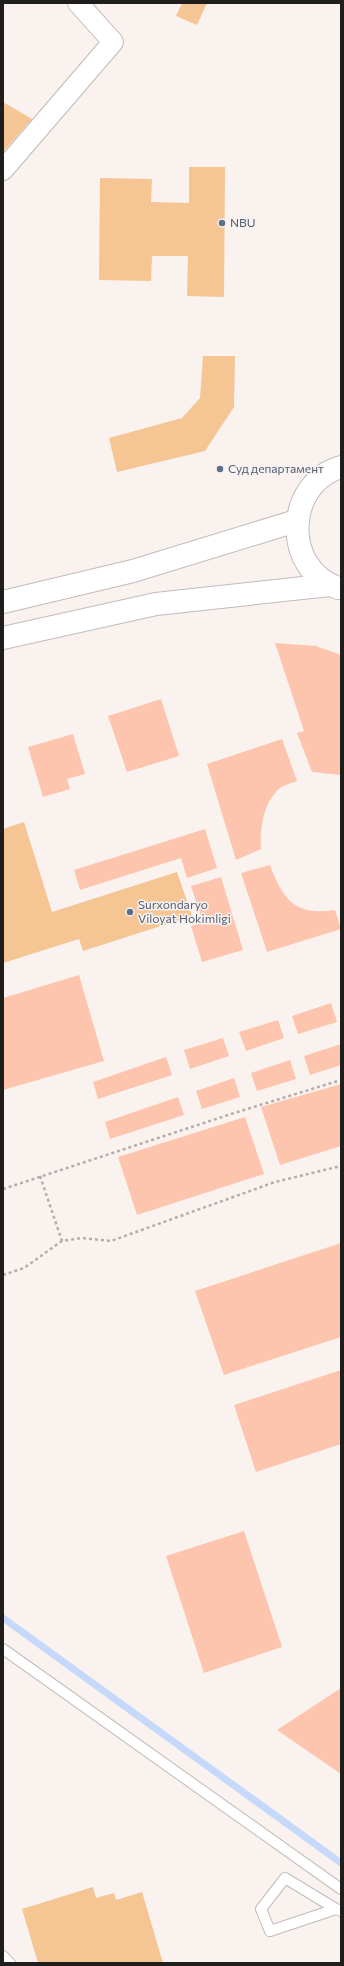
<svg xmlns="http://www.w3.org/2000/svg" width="344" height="1966" font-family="Commissioner,sans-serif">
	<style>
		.green { fill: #fec5ae }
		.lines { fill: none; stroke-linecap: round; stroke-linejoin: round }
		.stream { stroke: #c6d9fa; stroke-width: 7 }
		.building { fill: #f5c594 }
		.lane-casing { stroke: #c2bbb8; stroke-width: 12 }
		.street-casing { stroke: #c2bbb8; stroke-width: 22 }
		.secondary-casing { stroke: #c2bbb8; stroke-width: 24 }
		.path { stroke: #b3adab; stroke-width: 2.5; stroke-dasharray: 3 3; stroke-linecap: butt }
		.lane { stroke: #fff; stroke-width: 10 }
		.street { stroke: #fff; stroke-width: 20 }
		.secondary { stroke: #fff; stroke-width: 22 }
		.service-dot { fill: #5c6f8a; stroke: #f9f2ef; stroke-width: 1.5 }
		.labels { text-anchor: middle; stroke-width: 3; stroke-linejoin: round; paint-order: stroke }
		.service-label { font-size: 12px; fill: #4e5e75; stroke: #f9f2ef; text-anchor: start }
	</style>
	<rect width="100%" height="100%" fill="#f9f2ef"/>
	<path class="green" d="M 275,643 L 316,646 L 341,655 L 341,775 L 312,772 L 297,733 L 304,731 Z
		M 161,699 L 179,756 L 127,772 L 108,716 Z
		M 73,734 L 85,774 L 67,779 L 70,789 L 43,797 L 28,747 Z
		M 282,739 L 297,781 C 292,783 284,785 280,788 C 263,803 260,828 261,849 L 236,860 L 207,764 Z
		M 205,829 L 217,868 L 187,878 L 181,858 L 80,890 L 74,870 Z
		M 270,865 C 283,899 294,916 335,910 L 341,929 L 267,952 L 241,873 Z
		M 221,877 L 243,950 L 202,962 L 191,926 L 203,922 L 191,886 Z
		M 79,975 L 104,1061 L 3,1090 L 3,998 Z
		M 331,1003 L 337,1022 L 298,1034 L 292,1016 Z
		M 278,1020 L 284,1038 L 246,1051 L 239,1032 Z
		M 223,1038 L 229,1056 L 190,1069 L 184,1050 Z
		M 341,1044 L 341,1065 L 310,1075 L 304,1056 Z
		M 166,1057 L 172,1075 L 98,1099 L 93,1082 Z
		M 290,1060 L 296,1079 L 257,1091 L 251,1073 Z
		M 234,1078 L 240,1097 L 202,1109 L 196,1091 Z
		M 341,1084 L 341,1146 L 280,1165 L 261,1107 Z
		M 178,1097 L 184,1115 L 110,1139 L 105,1122 Z
		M 245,1117 L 264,1174 L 137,1215 L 118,1157 Z
		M 341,1243 L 341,1337 L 224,1375 L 195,1291 Z
		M 341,1370 L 341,1444 L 256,1472 L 234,1405 Z
		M 244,1531 L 282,1647 L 204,1673 L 166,1556 Z
		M 341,1688 L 341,1774 L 277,1730 Z"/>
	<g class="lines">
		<path class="stream" d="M 3,1618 L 341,1863"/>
	</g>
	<path class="building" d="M 182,3 L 207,3 L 197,25 L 176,16 Z
		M 3,102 L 32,119 L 3,152 Z
		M 189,167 L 225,167 L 224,297 L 187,296 L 188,256 L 152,256 L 151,281 L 99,280 L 100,178 L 152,179 L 151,202 L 189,203 Z
		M 203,356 L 235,356 L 234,407 L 205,451 L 117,472 L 109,438 L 182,418 L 200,398 Z
		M 24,822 L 52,912 L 177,872 L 192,916 L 83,951 L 79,939 L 3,963 L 3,829 Z
		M 93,1887 L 96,1898 L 114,1893 L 116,1900 L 142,1892 L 163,1963 L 38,1963 L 22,1909 Z"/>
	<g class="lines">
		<g class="lane-casing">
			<path id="lane" d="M 3,1649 L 341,1889
				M 336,1909 L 270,1931 L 261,1909 L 285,1878 L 336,1909 L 341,1911
				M 3,1956 L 10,1963"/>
		</g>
		<g class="street-casing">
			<path id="street" d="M 3,170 L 113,42 L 78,3"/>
		</g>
		<g class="secondary-casing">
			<path id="secondary" d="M 338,588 C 282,569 285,483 341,467
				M 3,602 L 133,571 L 296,521
				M 3,638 L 156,604 L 330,585"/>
		</g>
		<path class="path" d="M 40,1176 L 62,1241
			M 3,1189 L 231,1114 L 341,1080
			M 3,1275 L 24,1268 L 62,1241 L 82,1238 L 111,1241 L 275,1182 L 341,1166"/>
		<use href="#lane" class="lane"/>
		<use href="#street" class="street"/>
		<use href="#secondary" class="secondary"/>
	</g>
	<g class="service-dot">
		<circle cx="222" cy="223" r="4"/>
		<circle cx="220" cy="469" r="4"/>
		<circle cx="130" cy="912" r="4"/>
	</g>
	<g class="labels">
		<g class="service-label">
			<text x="230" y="227">NBU</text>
			<text x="228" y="473">Суд департамент</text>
			<text x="138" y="909">Surxondaryo<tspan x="138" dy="14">Viloyat Hokimligi</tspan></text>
		</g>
	</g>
	<rect width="344" height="1966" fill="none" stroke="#201e1d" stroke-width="8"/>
</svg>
